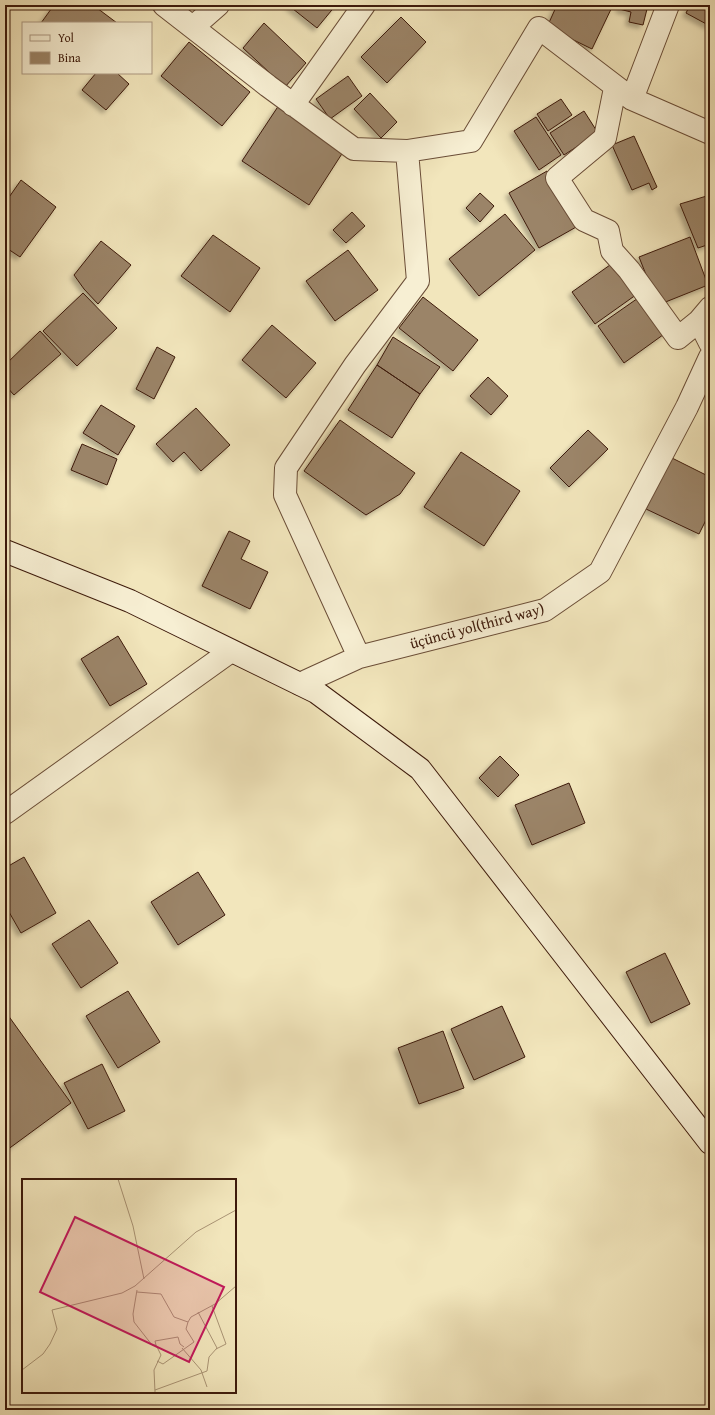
<svg xmlns="http://www.w3.org/2000/svg" width="715" height="1415" font-family="'Gentium Book Plus',serif">
	<style>
		.building { fill: #9b8467; stroke: #3d1a0b; filter: url(#shadow) }
		.lines { fill: none; stroke-linecap: round; stroke-linejoin: round }
		.street-casing { stroke: #6a4d37; stroke-width: 24 }
		.secondary-casing { stroke: #3d1a0b; stroke-width: 24 }
		.street { stroke: #f7efd3; stroke-width: 22 }
		.secondary { stroke: #f7efd3; stroke-width: 22 }
		.labels { text-anchor: middle; stroke-width: 3; stroke-linejoin: round; paint-order: stroke }
		.street-label { font-size: 15px; fill: #3d1a0b; stroke: #f7efd3 }
		.inset-road { fill: none; stroke: #aa9475; stroke-width: 1 }
		.view { fill: #c2185b; fill-opacity: 0.15; stroke: #c2185b; stroke-width: 2 }
		.inset-edge { fill: none; stroke: #3d1a0b; stroke-width: 2 }
	</style>
	<defs>
		<filter id="shadow"><feDropShadow dx="-3.5" dy="3.5" stdDeviation="2" flood-color="#0004"/></filter>
	</defs>
	<rect width="100%" height="100%" fill="#f2e6bc"/>
	<filter id="stains"><feTurbulence type="fractalNoise" baseFrequency=".005" numOctaves="4"/><feColorMatrix values="0 0 0 0 .2 0 0 0 0 .09 0 0 0 0 .02 0 0 0 .5 -.17"/></filter>
	<radialGradient id="worn" r=".72"><stop offset=".6" stop-color="#630" stop-opacity="0"/><stop offset="1" stop-color="#630" stop-opacity=".3"/></radialGradient>
	<path class="building" d="M 54,5 L 93,5 L 117,23 L 41,23 Z
		M 288,5 L 336,5 L 317,28 Z
		M 557,5 L 613,5 L 592,49 L 547,27 Z
		M 620,5 L 648,5 L 643,25 L 629,22 L 631,12 L 619,9 Z
		M 690,5 L 710,5 L 710,26 L 686,13 Z
		M 401,17 L 426,42 L 387,83 L 361,57 Z
		M 264,23 L 306,63 L 285,87 L 243,48 Z
		M 189,42 L 250,92 L 222,126 L 161,76 Z
		M 96,73 L 117,73 L 129,84 L 106,110 L 82,90 Z
		M 348,76 L 362,96 L 330,119 L 316,99 Z
		M 370,93 L 397,122 L 381,138 L 354,109 Z
		M 561,99 L 572,115 L 548,131 L 537,114 Z
		M 279,105 L 345,149 L 309,205 L 242,161 Z
		M 584,111 L 598,133 L 564,155 L 550,133 Z
		M 536,117 L 561,155 L 539,170 L 514,131 Z
		M 634,136 L 657,187 L 652,190 L 649,183 L 632,190 L 612,145 Z
		M 547,171 L 578,226 L 539,248 L 509,193 Z
		M 21,180 L 56,207 L 20,257 L 5,247 L 5,203 Z
		M 480,193 L 494,206 L 480,222 L 466,208 Z
		M 710,195 L 710,244 L 698,248 L 680,204 Z
		M 352,212 L 365,226 L 346,243 L 333,230 Z
		M 505,214 L 535,250 L 479,296 L 449,259 Z
		M 213,235 L 260,268 L 230,312 L 181,276 Z
		M 690,237 L 708,285 L 658,305 L 639,257 Z
		M 101,241 L 131,265 L 98,304 L 84,289 L 74,275 Z
		M 348,250 L 378,290 L 335,321 L 306,281 Z
		M 617,260 L 640,292 L 595,324 L 572,292 Z
		M 83,293 L 117,328 L 77,366 L 43,331 Z
		M 641,296 L 667,332 L 624,363 L 598,326 Z
		M 423,297 L 478,340 L 453,371 L 399,328 Z
		M 272,325 L 316,363 L 286,398 L 242,360 Z
		M 40,331 L 61,354 L 14,395 L 5,385 L 5,365 Z
		M 393,337 L 440,367 L 420,394 L 377,365 Z
		M 157,347 L 175,357 L 154,399 L 136,389 Z
		M 377,365 L 420,394 L 392,438 L 348,410 Z
		M 488,377 L 508,396 L 491,415 L 470,396 Z
		M 101,405 L 135,426 L 118,455 L 83,433 Z
		M 196,408 L 230,445 L 201,471 L 184,452 L 173,462 L 156,444 Z
		M 340,420 L 415,473 L 400,494 L 366,515 L 304,471 Z
		M 588,430 L 608,449 L 569,487 L 550,468 Z
		M 82,444 L 117,459 L 107,485 L 71,470 Z
		M 461,452 L 520,491 L 484,546 L 424,507 Z
		M 670,457 L 710,477 L 710,512 L 699,534 L 646,509 Z
		M 229,531 L 250,541 L 241,559 L 268,572 L 250,609 L 202,586 Z
		M 118,636 L 147,684 L 110,706 L 81,659 Z
		M 500,756 L 519,775 L 498,797 L 479,778 Z
		M 569,783 L 585,823 L 532,845 L 515,805 Z
		M 24,857 L 56,913 L 21,933 L 5,905 L 5,868 Z
		M 198,872 L 225,915 L 178,945 L 151,902 Z
		M 89,920 L 118,963 L 81,988 L 52,944 Z
		M 665,953 L 690,1004 L 651,1023 L 626,972 Z
		M 128,991 L 160,1042 L 118,1068 L 86,1016 Z
		M 502,1006 L 525,1057 L 474,1080 L 451,1029 Z
		M 5,1011 L 71,1103 L 7,1150 L 5,1147 Z
		M 443,1031 L 464,1088 L 419,1104 L 398,1048 Z
		M 102,1064 L 125,1111 L 88,1129 L 64,1083 Z"/>
	<g class="lines">
		<g class="street-casing">
			<path id="street" d="M 164,5 L 268,86 L 354,149 L 407,151 L 418,281 L 355,365 L 286,468 L 285,495 L 359,657
				M 193,27 L 218,5
				M 615,88 L 605,138 L 557,178 L 584,220 L 608,231 L 612,251 L 629,270 L 678,338 L 699,321 L 710,308
				M 632,99 L 668,5
				M 293,105 L 364,5
				M 407,151 L 471,141 L 539,28 L 632,99 L 710,133
				M 699,321 L 710,343
				M 300,684 L 359,657 L 545,610 L 600,572 L 687,407 L 710,357
				M 5,813 L 231,651"/>
		</g>
		<g class="secondary-casing">
			<path id="secondary" d="M 5,551 L 130,601 L 316,692 L 420,769 L 710,1143"/>
		</g>
		<use href="#street" class="street"/>
		<use href="#secondary" class="secondary"/>
	</g>
	<g class="labels">
		<g class="street-label">
			<text transform="translate(477 626) rotate(-15)" y="5">üçüncü yol(third way)</text>
		</g>
	</g>
	<g transform="translate(22 1179)">
		<rect width="214" height="214" fill="#f2e6bc"/>
		<path class="inset-road" d="M 96,0 L 111,47 L 122,100M 115,111 L 111,135 L 112,143 L 130,166 L 134,166 L 139,176 L 132,191 L 133,213M 115,113 L 139,115 L 152,138 L 166,143 L 169,138 L 193,125 L 214,107M 190,127 L 204,165 L 194,170M 134,166 L 133,162 L 156,158 L 158,165 L 162,168M 160,169 L 179,191 L 185,208M 135,182 L 141,185 L 172,163 L 164,150 L 166,143M 0,191 L 21,175 L 28,165 L 35,150 L 30,131 L 100,114 L 113,107 L 174,53 L 214,31M 133,211 L 185,192 L 187,178 L 195,169 L 176,133"/>
		<path class="view" d="M 53,38 L 202,108 L 167,183 L 18,113 Z"/>
		<rect width="214" height="214" class="inset-edge"/>
	</g>
	<rect width="715" height="1415" fill="none" stroke="#f2e6bc" stroke-width="20"/>
	<rect x="6" y="6" width="703" height="1403" fill="none" stroke="#3d1a0b" stroke-width="2"/>
	<rect x="10" y="10" width="695" height="1395" fill="none" stroke="#3d1a0b"/>
	<rect x="22" y="22" width="130" height="52" fill="#f7efd3" stroke="#ad9a83"/>
	<rect x="30" y="35" width="20" height="6" fill="#f7efd3" stroke="#ad9a83"/>
	<text x="58" y="42" font-size="12" fill="#3d1a0b">Yol</text>
	<rect x="30" y="52" width="20" height="12" fill="#9b8467" stroke="#ad9a83"/>
	<text x="58" y="62" font-size="12" fill="#3d1a0b">Bina</text>
	<rect width="100%" height="100%" filter="url(#stains)"/>
	<rect width="100%" height="100%" fill="url(#worn)"/>
</svg>
